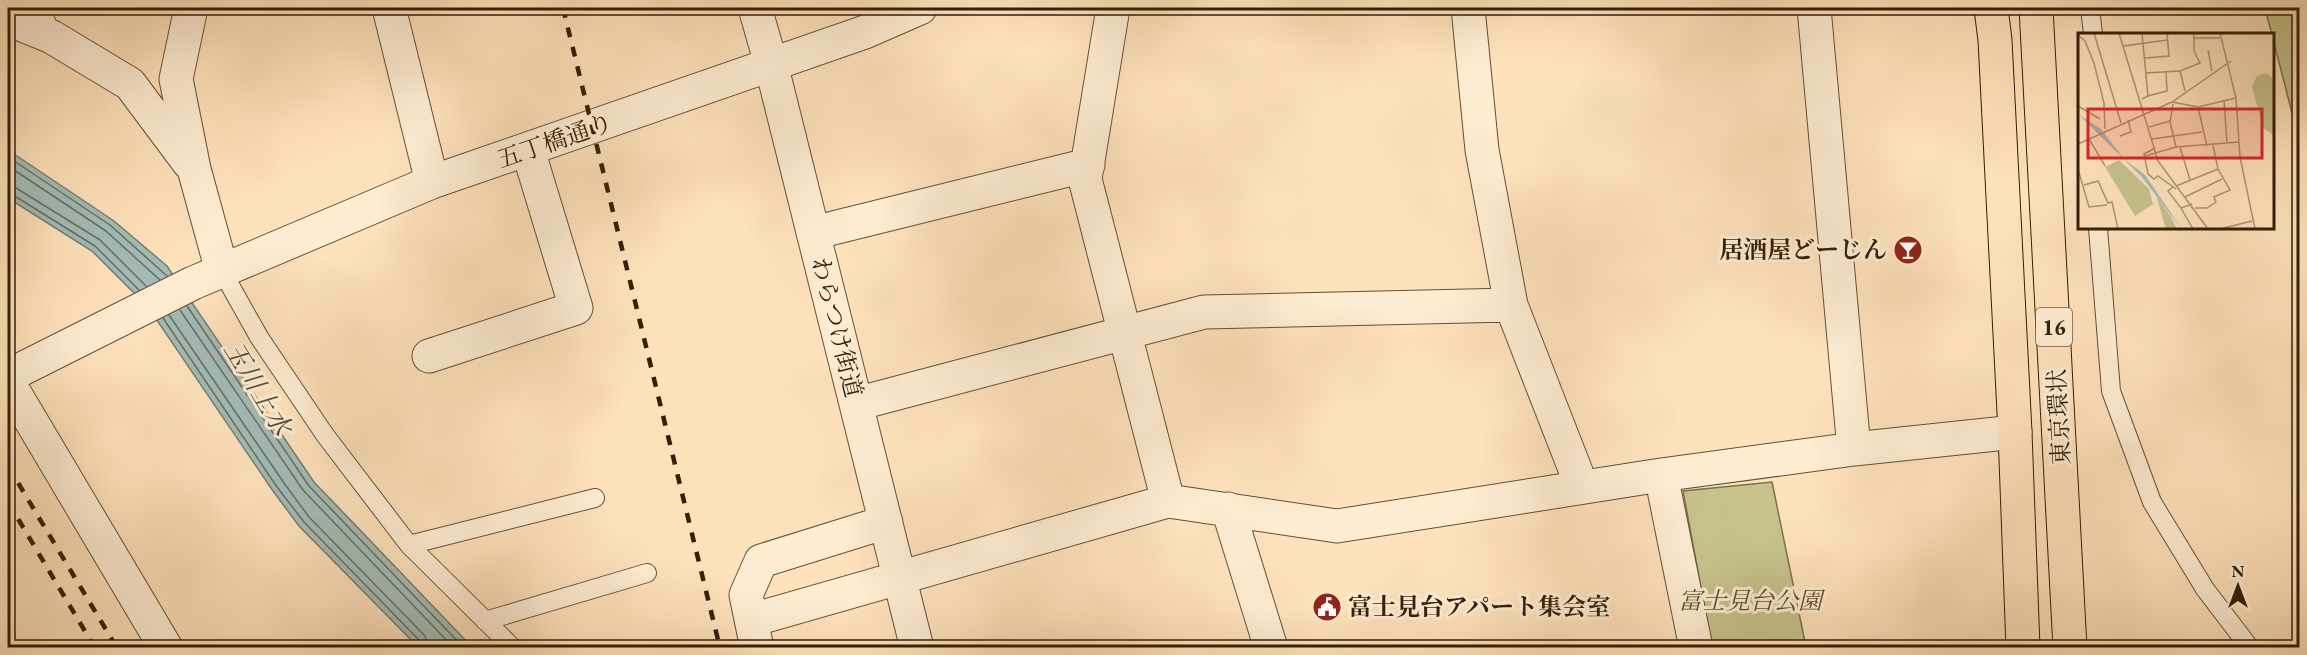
<svg xmlns="http://www.w3.org/2000/svg" width="2307" height="655" font-family="'EB Garamond','Noto Serif JP',serif">
	<style>
		.park { fill: #c6c28c; stroke: #7c7049; stroke-width: 1.5 }
		.water { fill: #a2bcb8; stroke: #767d71; stroke-width: 1.5 }
		.lines { fill: none; stroke-linecap: round; stroke-linejoin: round }
		.shore { stroke: #6a6d5f; stroke-width: 1.5 }
		.lane-casing { stroke: #664f34; stroke-width: 20 }
		.street-casing { stroke: #664f34; stroke-width: 35 }
		.highway-casing { stroke: #331e06; stroke-width: 35 }
		.lane { stroke: #feecd3; stroke-width: 18 }
		.street { stroke: #feecd3; stroke-width: 33 }
		.highway { stroke: #fee2bc; stroke-width: 33 }
		.rail { stroke: #331e06; stroke-width: 4.5; stroke-dasharray: 10 10; stroke-linecap: butt }
		.labels { text-anchor: middle; stroke-width: 6; stroke-linejoin: round; paint-order: stroke }
		.shield { fill: #feecd3; stroke: #705c44; stroke-width: 1.5 }
		.shield-label { font-size: 22px; font-weight: bold; fill: #331e06 }
		.street-label { font-size: 24px; fill: #331e06; stroke: #feecd3 }
		.poi-label { font-size: 24px; font-weight: bold; fill: #331e06; stroke: #feecd3; text-anchor: end }
		.park-label { font-size: 24px; font-style: italic; fill: #5f4f2e; stroke: #feecd3 }
		.water-label { font-size: 26px; font-style: italic; fill: #544d3b; stroke: #feecd3 }
		.inset-road { fill: none; stroke: #ad9473; stroke-width: 1.5 }
		.view { fill: #d62828; fill-opacity: 0.15; stroke: #d62828; stroke-width: 3 }
		.inset-edge { fill: none; stroke: #331e06; stroke-width: 3 }
	</style>
	<rect width="100%" height="100%" fill="#fee2bc"/>
	<filter id="stains"><feTurbulence type="fractalNoise" baseFrequency=".00333" numOctaves="4"/><feColorMatrix values="0 0 0 0 .2 0 0 0 0 .09 0 0 0 0 .02 0 0 0 .5 -.17"/></filter>
	<radialGradient id="worn" r=".72"><stop offset=".6" stop-color="#630" stop-opacity="0"/><stop offset="1" stop-color="#630" stop-opacity=".3"/></radialGradient>
	<path class="park" d="M 2265,8 L 2299,8 L 2299,140 Z
		M 1772,482 L 1806,647 L 1712,647 L 1683,491 Z"/>
	<path class="water" d="M 8,150 L 114,221 L 167,266 L 314,482 L 472,647 L 418,647 L 299,526 L 273,491 L 148,307 L 92,251 L 8,198 Z"/>
	<g class="lines">
		<path class="shore" d="M 8,157 L 110,225 L 167,276
			M 8,166 L 106,231 L 160,280
			M 8,186 L 16,188 L 100,240 L 146,286
			M 8,194 L 13,195 L 95,246 L 139,290
			M 187,306 L 309,486 L 464,648
			M 180,310 L 303,490 L 454,648
			M 169,315 L 284,483 L 309,517 L 425,636 L 429,648
			M 163,318 L 277,487 L 304,522 L 420,641 L 422,648"/>
		<g class="lane-casing">
			<path id="lane" d="M 41,8 L 52,37
				M 2090,8 L 2093,34
				M 2098,228 L 2111,391 L 2152,502 L 2205,589 L 2250,648
				M 222,271 L 259,337 L 325,435 L 409,545 L 513,648
				M 409,545 L 595,498
				M 485,621 L 647,573"/>
		</g>
		<g class="street-casing">
			<path id="street" d="M 191,8 L 176,79 L 194,169 L 222,271
				M 389,8 L 432,182
				M 755,8 L 771,64 L 917,648
				M 1113,8 L 1085,179 L 1168,501
				M 1468,8 L 1482,150 L 1511,305 L 1582,487
				M 1814,8 L 1854,449
				M 8,19 L 52,37 L 130,84 L 189,163
				M 813,233 L 1088,165
				M 429,356 L 576,308 L 528,150
				M 8,376 L 193,283 L 432,182 L 865,32 L 920,8
				M 8,382 L 166,648
				M 856,404 L 1204,312 L 1511,305
				M 1661,475 L 1696,648
				M 1228,509 L 1271,648
				M 752,620 L 1168,501 L 1337,526 L 1661,475 L 1854,449 L 2015,432
				M 757,648 L 746,595 L 761,561 L 886,522"/>
		</g>
		<g class="highway-casing">
			<path id="highway" d="M 1991,8 L 1995,40 L 2015,432 L 2023,648
				M 2036,8 L 2070,648"/>
		</g>
		<use href="#lane" class="lane"/>
		<use href="#street" class="street"/>
		<use href="#highway" class="highway"/>
		<path class="rail" d="M 563,8 L 720,648
			M 8,466 L 117,648
			M 8,502 L 95,648"/>
	</g>
	<defs>
		<g id="bar-disc" transform="scale(1.5)"><circle r="9.5" fill="#8f2418" stroke="#feecd3"/><path d="M-6-5H6L.8 .8V4.5H3.5V6h-7V4.5H-.8V.8Z" fill="#fff"/></g>
		<g id="civic-disc" transform="scale(1.5)"><circle r="9.5" fill="#8f2418" stroke="#feecd3"/><path d="M-.6-6.5H3V-4.5H.6V-3L4-1V1h2V6H-6V1h2V-1L-.6-3ZM-1.2 2.5V6h2.4V2.5Z" fill="#fff"/></g>
	</defs>
	<g fill-rule="evenodd">
		<use href="#bar-disc" x="1908" y="250"/>
		<use href="#civic-disc" x="1327" y="607"/>
	</g>
	<g class="labels">
		<rect class="shield" x="2036" y="308" width="36" height="38" rx="4.5"/>
		<g class="shield-label">
			<text x="2054" y="335">16</text>
		</g>
		<g class="street-label">
			<text transform="translate(555 141) rotate(-19)" y="8">五丁橋通り</text>
			<text transform="translate(837 327) rotate(76)" y="8">わらつけ街道</text>
			<text transform="translate(2059 417) rotate(-93)" y="8">東京環状</text>
		</g>
		<g class="poi-label">
			<text x="1887" y="258">居酒屋どーじん</text>
			<text x="1348" y="615" text-anchor="start">富士見台アパート集会室</text>
		</g>
		<g class="park-label">
			<text x="1750" y="609">富士見台公園</text>
		</g>
		<g class="water-label">
			<text transform="translate(258 388) rotate(59)" y="9">玉川上水</text>
		</g>
	</g>
	<g transform="translate(2078 33)">
		<rect width="196" height="196" fill="#fee2bc"/>
		<path d="M 188,40 L 196,46 L 196,102 L 185,95 L 174,53 L 179,43 ZM 41,127 L 71,156 L 75,171 L 57,183 L 27,134 ZM 78,162 L 92,182 L 99,196 L 88,196 Z" fill="#c6c28c"/>
		<path d="M 0,81 L 23,96 L 46,126 L 67,142 L 104,196 L 63,143 Z" fill="#a2bcb8"/>
		<path class="inset-road" d="M 16,0 L 43,90M 41,0 L 80,128 L 130,196M 142,0 L 158,65 L 162,124 L 177,196M 0,2 L 7,8 L 16,30 L 26,70 L 27,96M 116,5 L 142,5M 46,13 L 89,7M 130,17 L 134,38M 67,25 L 91,23 L 89,0M 102,38 L 107,58M 68,40 L 102,38 L 122,30 L 116,18 L 116,0M 70,63 L 89,58 L 88,39M 64,66 L 70,63 L 64,0M 146,67 L 149,110M 94,69 L 120,74 L 158,65M 95,71 L 92,89 L 98,114M 0,73 L 22,86M 120,74 L 129,113M 71,94 L 92,88M 42,103 L 53,99 L 50,87M 10,104 L 27,133M 74,106 L 124,99M 0,111 L 94,69 L 153,28M 102,114 L 112,147M 77,115 L 66,121 L 70,141 L 76,146 L 80,143 L 98,156M 67,123 L 98,114 L 161,109M 0,136 L 11,174 L 29,172M 6,152 L 20,148 L 30,170 L 34,169 L 40,196M 98,153 L 140,136M 95,154 L 90,158 L 103,175M 107,164 L 144,146M 114,171 L 103,175 L 115,196M 117,175 L 129,175 L 138,169 L 136,164 L 152,157 L 140,136 L 135,112M 142,196 L 174,188"/>
		<path class="view" d="M 10,76 L 184,76 L 184,125 L 10,125 Z"/>
		<rect width="196" height="196" class="inset-edge"/>
	</g>
	<rect width="2307" height="655" fill="none" stroke="#fee2bc" stroke-width="30"/>
	<rect x="9" y="9" width="2289" height="637" fill="none" stroke="#331e06" stroke-width="3"/>
	<rect x="15" y="15" width="2277" height="625" fill="none" stroke="#331e06" stroke-width="1.5"/>
	<g transform="translate(2238 586)" stroke="#feecd3" stroke-width="4.5" paint-order="stroke">
	<path d="M0-4.5L10 22L0 15L-10 22Z" fill="#331e06"/>
	<text y="-9" font-size="16" font-weight="bold" text-anchor="middle" fill="#331e06">N</text>
	</g>
	<rect width="100%" height="100%" filter="url(#stains)"/>
	<rect width="100%" height="100%" fill="url(#worn)"/>
</svg>
